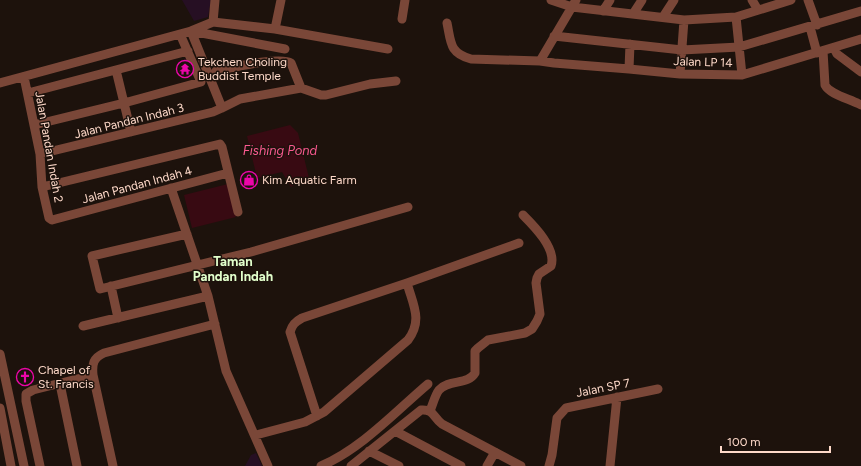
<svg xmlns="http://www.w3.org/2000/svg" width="861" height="466" font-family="Figtree,sans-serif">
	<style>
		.green { fill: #260f23 }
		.water { fill: #380a12 }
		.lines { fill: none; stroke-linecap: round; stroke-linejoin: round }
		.minor { stroke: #7a4738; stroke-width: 9 }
		.labels { text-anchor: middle; stroke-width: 3; stroke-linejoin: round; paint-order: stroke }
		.poi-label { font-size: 12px; fill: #fed9c9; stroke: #1d120c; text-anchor: start }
		.street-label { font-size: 12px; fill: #fed9c9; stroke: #1d120c }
		.water-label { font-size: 13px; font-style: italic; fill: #fb5a91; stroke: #1d120c }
		.neighbourhood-label { font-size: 13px; font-weight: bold; fill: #e1fecb; stroke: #1d120c }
	</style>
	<rect width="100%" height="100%" fill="#1d120c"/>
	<path class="green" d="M 182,0 L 211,0 L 208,17 L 194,21 Z
		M 256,453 L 262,466 L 245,466 L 251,455 Z"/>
	<path class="water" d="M 290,125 L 298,133 L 309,178 L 291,187 L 282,172 L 257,178 L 247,136 Z
		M 228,184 L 236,217 L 192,228 L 184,195 Z"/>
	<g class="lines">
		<path class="minor" d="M 551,0 L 572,7 L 684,20 L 736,17 L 791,0
			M 752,0 L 758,10
			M 808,0 L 817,25
			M 603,11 L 610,0
			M 633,14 L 642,0
			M 663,17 L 674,0
			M 736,17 L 742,75
			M 402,19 L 405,0
			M 213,22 L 215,0
			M 447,23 C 451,42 449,53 471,59 L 540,61 L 554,63 L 629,69 L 680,74 L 742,75 L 861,39
			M 810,27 L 817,53
			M 275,29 L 388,49
			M 191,31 L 222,108 L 240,99 L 301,88 L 321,95 L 326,95 L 370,84 L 396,81
			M 191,31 L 285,49
			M 554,36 L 682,50 L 739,47 L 861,11
			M 834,48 L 837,54 L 861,72
			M 823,51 L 825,85 C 830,95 851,99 861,105
			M 540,61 L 576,0
			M 629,69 L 630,44
			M 116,70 L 131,132
			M 216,71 C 231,68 280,56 291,63 L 301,88
			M 680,74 L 684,20
			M 24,77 L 40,154 L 42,187 L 49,218 L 52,220 L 228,173
			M 0,83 L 191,31 L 213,22 L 275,29 L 281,0
			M 28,93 L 188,51
			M 34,125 L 124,103 L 201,82 L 180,34
			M 40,154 L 213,112 L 222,108
			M 42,187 L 220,144 L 222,147 L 238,212
			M 171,188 L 208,296 L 226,371 L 268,466
			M 187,234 L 92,256 L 100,289 L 251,252 L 408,207
			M 111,286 L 118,318
			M 83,326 L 208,296
			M 0,354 L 24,466
			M 60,384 L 77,466
			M 0,408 L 11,466
			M 430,411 C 433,404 435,395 439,390 C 449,379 468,385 475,373 L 475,351 L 478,348 L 488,340 L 525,333 L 532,329 L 537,321 L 540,314 L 536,283 L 537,278 L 539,274 L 551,266 C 557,249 534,226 523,215
			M 317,416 L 290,332 C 292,325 295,322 302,318 L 407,283 L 519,243
			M 395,431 L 461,466
			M 256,435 L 305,422 L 324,412 L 408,340 C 423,320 413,305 407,283
			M 369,451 L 399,466
			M 40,466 L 26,401 L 26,394 L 33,390 L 93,375
			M 113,466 L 93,375 C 92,364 93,358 104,353 L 215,324
			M 321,466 C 361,449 395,412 428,384
			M 351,466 L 421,410 C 434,409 433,417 442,424 L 521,466
			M 487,466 L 495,452
			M 549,466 L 552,455 L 557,418 L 566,408 L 658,389
			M 610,466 L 617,397"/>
	</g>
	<defs>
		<g id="temple-ring" transform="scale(0.9)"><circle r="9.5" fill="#1d120c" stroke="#ec06a9" stroke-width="1.5"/><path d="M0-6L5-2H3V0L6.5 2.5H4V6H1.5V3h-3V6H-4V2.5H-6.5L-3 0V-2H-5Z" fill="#ec06a9"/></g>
		<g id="shop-ring" transform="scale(0.9)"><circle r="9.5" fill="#1d120c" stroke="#ec06a9" stroke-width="1.5"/><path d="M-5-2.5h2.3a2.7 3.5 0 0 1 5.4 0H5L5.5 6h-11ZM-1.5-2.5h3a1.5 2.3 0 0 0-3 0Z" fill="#ec06a9"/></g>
		<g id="church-ring" transform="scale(0.9)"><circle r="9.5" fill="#1d120c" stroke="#ec06a9" stroke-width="1.5"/><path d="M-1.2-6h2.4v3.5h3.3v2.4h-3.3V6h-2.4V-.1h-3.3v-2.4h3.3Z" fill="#ec06a9"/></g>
	</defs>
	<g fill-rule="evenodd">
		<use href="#temple-ring" x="185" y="69"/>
		<use href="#shop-ring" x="249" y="180"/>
		<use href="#church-ring" x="25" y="377"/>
	</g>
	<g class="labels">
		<g class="poi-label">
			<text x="198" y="66">Tekchen Choling<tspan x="198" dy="14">Buddist Temple</tspan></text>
			<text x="262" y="184">Kim Aquatic Farm</text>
			<text x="38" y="374">Chapel of<tspan x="38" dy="14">St. Francis</tspan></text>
		</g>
		<g class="street-label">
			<text transform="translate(703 62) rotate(2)" y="4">Jalan LP 14</text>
			<text transform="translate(129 121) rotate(-14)" y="4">Jalan Pandan Indah 3</text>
			<text transform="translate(49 147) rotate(80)" y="4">Jalan Pandan Indah 2</text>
			<text transform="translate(137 185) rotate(-15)" y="4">Jalan Pandan Indah 4</text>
			<text transform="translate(603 388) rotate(-11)" y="4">Jalan SP 7</text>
		</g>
		<g class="water-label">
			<text x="280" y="155">Fishing Pond</text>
		</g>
		<g class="neighbourhood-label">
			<text x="233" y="266">Taman<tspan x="233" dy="15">Pandan Indah</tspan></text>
		</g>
	</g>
	<path d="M721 446v6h109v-6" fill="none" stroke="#fed9c9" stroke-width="2"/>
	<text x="727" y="446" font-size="12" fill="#fed9c9" stroke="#1d120c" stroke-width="3" paint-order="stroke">100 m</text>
</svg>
